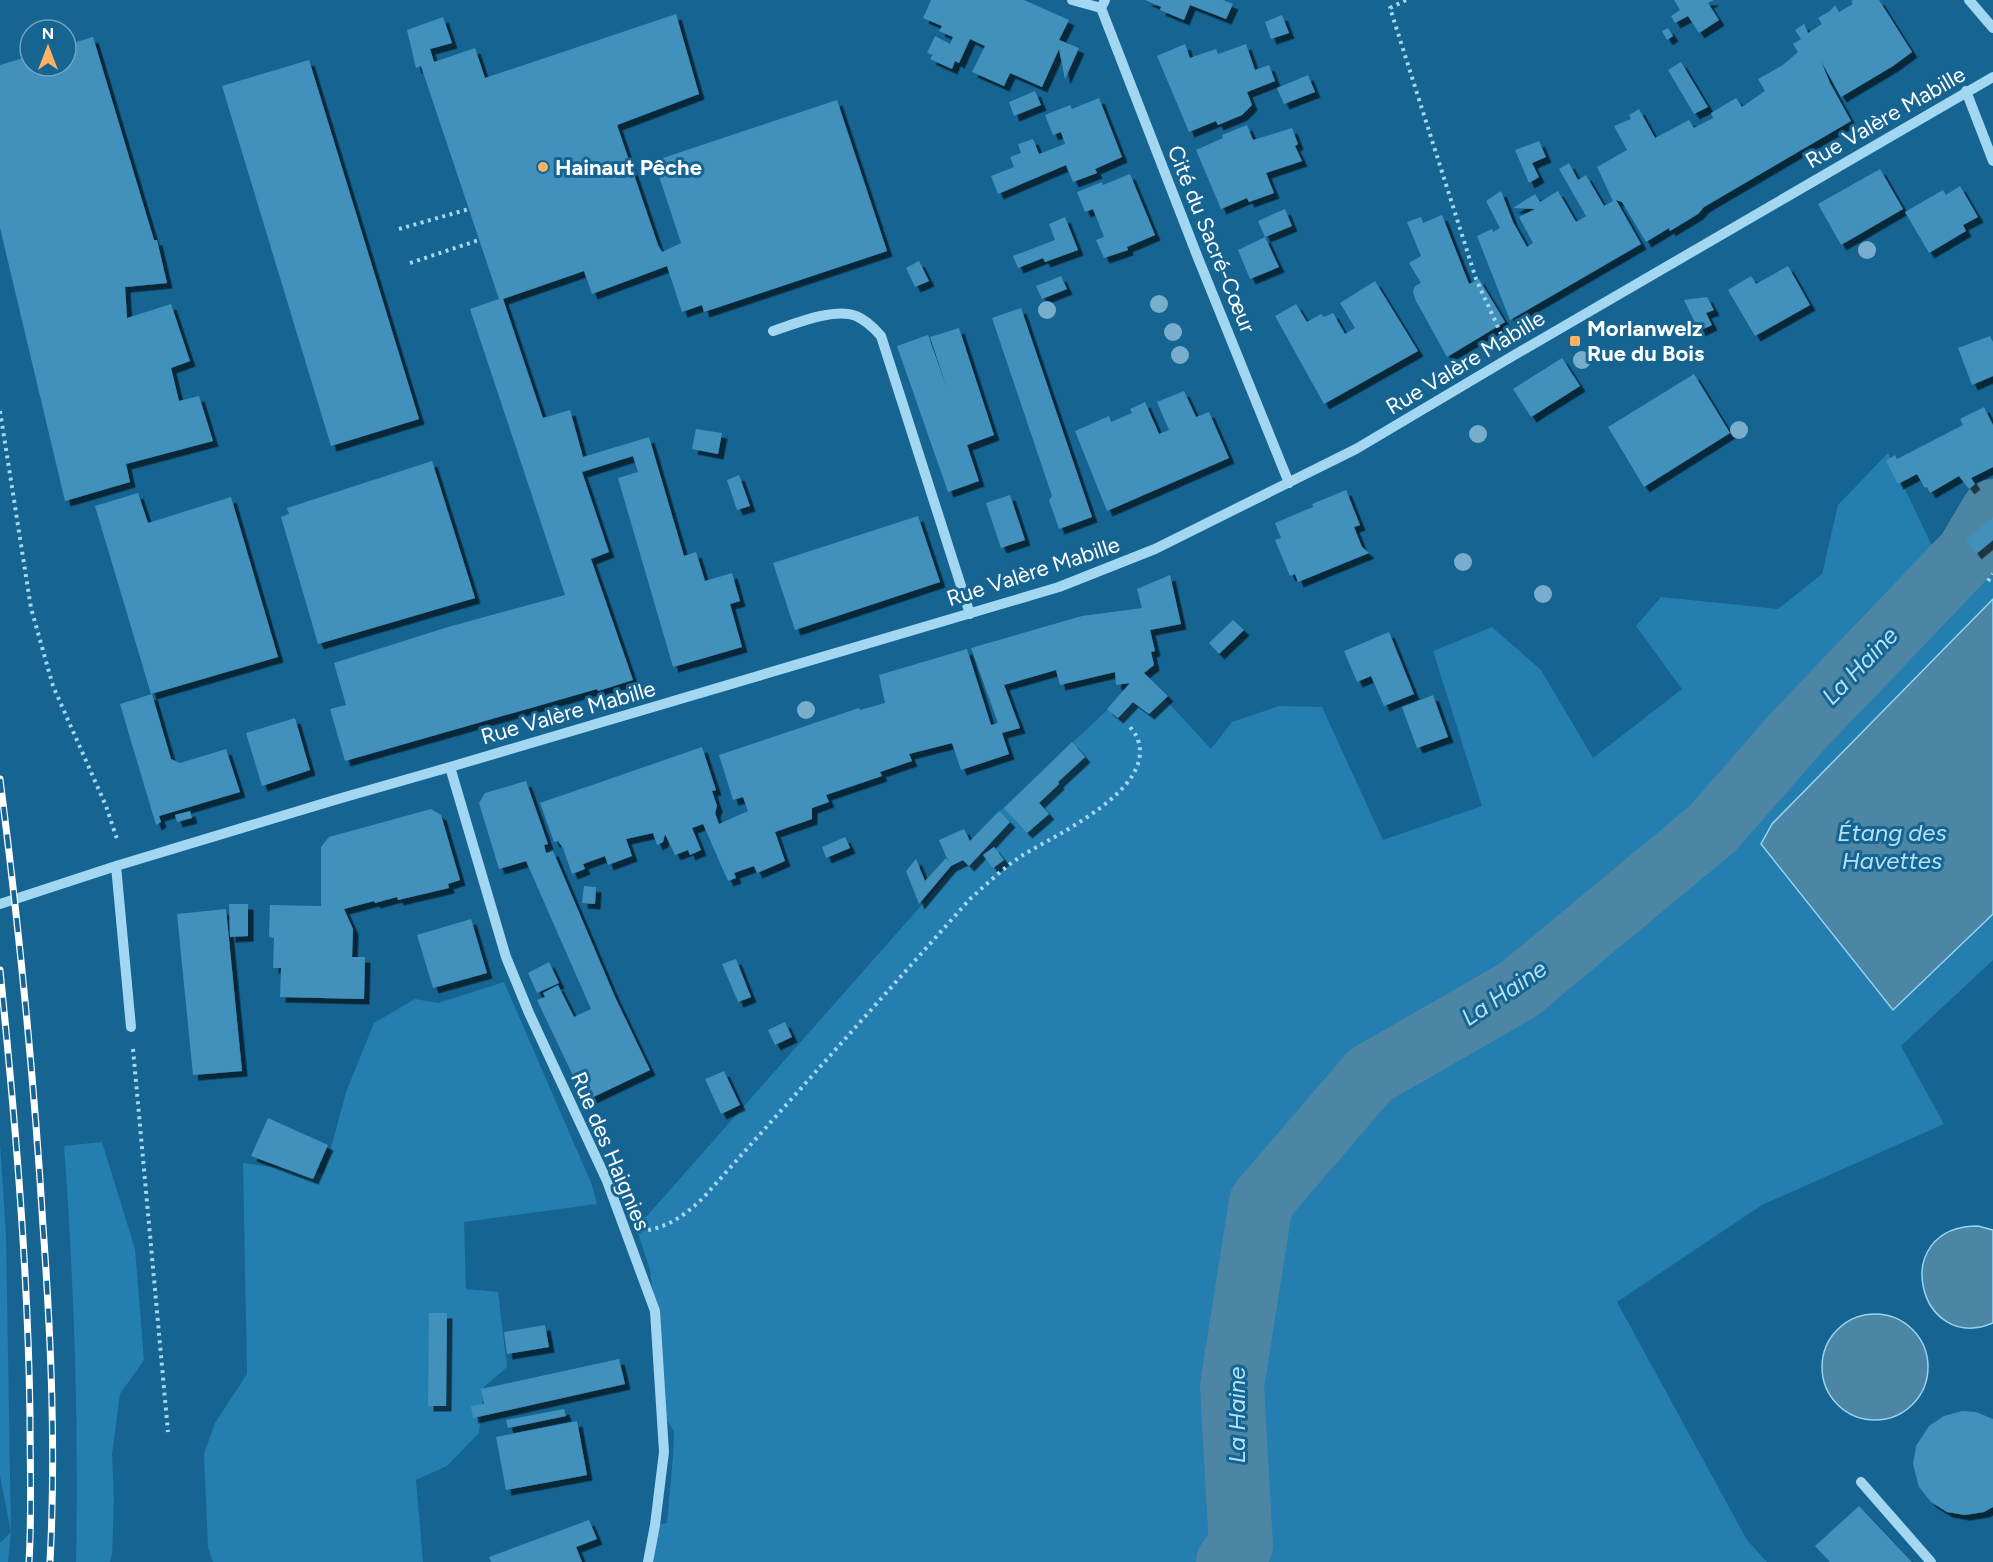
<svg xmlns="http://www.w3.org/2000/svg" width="1993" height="1562" font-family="Figtree,sans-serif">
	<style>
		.green { fill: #247eaf }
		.water { fill: #4d86a5; stroke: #95d4f4; stroke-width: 1.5 }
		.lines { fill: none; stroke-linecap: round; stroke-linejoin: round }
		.river { stroke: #4d86a5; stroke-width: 64 }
		.building { fill: #4290bc; filter: url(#shadow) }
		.path { stroke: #a2d6f1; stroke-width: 4; stroke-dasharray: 3 4.5; stroke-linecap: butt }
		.minor { stroke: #a2d6f1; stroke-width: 10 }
		.rail-casing { stroke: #fff; stroke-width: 7 }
		.rail { stroke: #156492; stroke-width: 4.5; stroke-dasharray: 14; stroke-linecap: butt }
		.tree { fill: #78aecc }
		.poi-dot { fill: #ffb362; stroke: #156492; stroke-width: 2 }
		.labels { text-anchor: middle; stroke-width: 6; stroke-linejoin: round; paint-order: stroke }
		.street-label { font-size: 22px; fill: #fff; stroke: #156492 }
		.poi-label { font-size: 22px; font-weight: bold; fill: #fff; stroke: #156492; text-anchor: start }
		.water-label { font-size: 24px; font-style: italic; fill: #b2e1f8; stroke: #156492 }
	</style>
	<defs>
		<filter id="shadow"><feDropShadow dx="5.5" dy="5.5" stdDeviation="0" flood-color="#0009"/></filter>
	</defs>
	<rect width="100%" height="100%" fill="#156492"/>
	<path class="green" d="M 1888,453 L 1931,544 L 1993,516 L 1993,960 L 1901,1046 L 1944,1124 L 1762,1205 L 1617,1302 L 1747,1540 L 1767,1562 L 648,1562 L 655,1525 L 667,1523 L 673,1457 L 674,1431 L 661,1412 L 655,1311 L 650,1270 L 633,1218 L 646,1217 L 957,865 L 997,814 L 1124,694 L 1153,686 L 1211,749 L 1232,722 L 1279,706 L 1322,707 L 1383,840 L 1482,806 L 1433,651 L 1492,627 L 1541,670 L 1593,758 L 1682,689 L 1636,626 L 1661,597 L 1778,609 L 1822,574 L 1838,505 Z
		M 504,982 L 592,1185 L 597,1204 L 464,1222 L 466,1289 L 498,1292 L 507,1367 L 484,1387 L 479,1433 L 447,1466 L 416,1480 L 423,1562 L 213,1562 L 208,1548 L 204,1454 L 215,1423 L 247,1374 L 243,1163 L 324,1174 L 346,1092 L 374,1023 L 415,999 L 438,1003 Z
		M 102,1142 L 135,1249 L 144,1360 L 120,1394 L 112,1454 L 114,1499 L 112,1555 L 110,1562 L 76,1562 C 79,1423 74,1284 64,1146 Z
		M 0,1144 L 6,1234 L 11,1532 L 8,1562 L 0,1562 L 0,1543 L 11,1532 L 0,1476 Z"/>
	<path class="water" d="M 1993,599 L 1993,914 L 1893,1010 L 1761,844 L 1772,824 Z
		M 1978,1226 L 1993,1230 L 1993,1323 C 1918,1355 1887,1226 1978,1226 Z
		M1822 1367a53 53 0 1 1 106 0a53 53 0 1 1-106 0Z"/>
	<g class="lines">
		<path class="river" d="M 1228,1562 L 1241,1546 L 1232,1386 L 1261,1202 L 1370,1075 L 1518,990 L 1712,829 L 1797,732 L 1968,553 L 1993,511"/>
	</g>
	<path class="building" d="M 931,0 L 1024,0 L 1069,20 L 1059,40 L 1079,48 L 1065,79 L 1059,49 L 1042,87 L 1010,73 L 1004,86 L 972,72 L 985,46 L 970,39 L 959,63 L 955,61 L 952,69 L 930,59 L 933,55 L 927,53 L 935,36 L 950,44 L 953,37 L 939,31 L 942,26 L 923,18 Z
		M 1145,0 L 1223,0 L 1233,4 L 1226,19 L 1190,5 L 1184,20 L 1160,10 L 1161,7 Z
		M 1674,0 L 1714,0 L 1708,3 L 1719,20 L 1699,33 L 1688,16 L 1675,23 L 1671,16 L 1680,10 Z
		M 1854,0 L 1879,0 L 1912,52 L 1893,66 L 1841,97 L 1821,61 L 1830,83 L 1851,121 L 1704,207 L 1698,214 L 1670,231 L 1669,228 L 1646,242 L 1622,202 L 1616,200 L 1641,244 L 1510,320 L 1477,236 L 1492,229 L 1493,232 L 1500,228 L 1486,201 L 1501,191 L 1513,222 L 1527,247 L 1533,243 L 1519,217 L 1535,209 L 1513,208 L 1535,194 L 1540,202 L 1558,191 L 1576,222 L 1586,216 L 1559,169 L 1569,163 L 1578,180 L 1586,175 L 1604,206 L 1613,201 L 1597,167 L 1627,150 L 1614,126 L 1631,119 L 1629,115 L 1639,109 L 1655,138 L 1689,120 L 1694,128 L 1713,118 L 1711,113 L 1736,98 L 1742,107 L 1765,91 L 1758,79 L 1783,65 L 1798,52 L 1793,44 L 1801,39 L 1795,30 L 1804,24 L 1808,33 L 1822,24 L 1818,18 L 1830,11 L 1835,5 L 1839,12 L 1853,4 L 1851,1 Z
		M 676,14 L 699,94 L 617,125 L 658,245 L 662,252 L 681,243 L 654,161 L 837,100 L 887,251 L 704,312 L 702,305 L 682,312 L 667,266 L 592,294 L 584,271 L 503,299 L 543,418 L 570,410 L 583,457 L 649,437 L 684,556 L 696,552 L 705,581 L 732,573 L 740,601 L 730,604 L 742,647 L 673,667 L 618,478 L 638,472 L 633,456 L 582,472 L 609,552 L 591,559 L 633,680 L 598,691 L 597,689 L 345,761 L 330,709 L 346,705 L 334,663 L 448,627 L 565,595 L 470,309 L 499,299 L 421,66 L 416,68 L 407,30 L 443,17 L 452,43 L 430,49 L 434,62 L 475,48 L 485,78 Z
		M 1282,15 L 1289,33 L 1271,39 L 1265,22 Z
		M 1668,28 L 1673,36 L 1667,40 L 1662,31 Z
		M 93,37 L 154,240 L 157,240 L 167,283 L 125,287 L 127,318 L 171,304 L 190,361 L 171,368 L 179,401 L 199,396 L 213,441 L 126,464 L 130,482 L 65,501 L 0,228 L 0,65 L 30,56 L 30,66 L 66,66 L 66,45 Z
		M 1185,44 L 1190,58 L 1216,49 L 1218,54 L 1246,44 L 1255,70 L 1269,65 L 1275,81 L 1247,92 L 1252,105 L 1242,115 L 1218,125 L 1216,121 L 1189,132 L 1157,56 Z
		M 309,60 L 419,419 L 331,446 L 222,86 Z
		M 1681,62 L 1708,107 L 1694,114 L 1668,70 Z
		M 1308,75 L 1315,92 L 1284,104 L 1277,88 Z
		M 1035,91 L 1041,105 L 1014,116 L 1009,102 Z
		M 1099,98 L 1122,157 L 1095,169 L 1097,173 L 1073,182 L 1066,165 L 998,194 L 991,176 L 1014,167 L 1010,157 L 1021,153 L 1018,144 L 1033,139 L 1039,154 L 1065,144 L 1061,132 L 1053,135 L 1045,115 L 1070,105 L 1072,109 Z
		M 1247,125 L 1253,140 L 1292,128 L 1298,144 L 1295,146 L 1302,161 L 1266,173 L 1274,193 L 1249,202 L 1247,198 L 1221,209 L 1196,150 L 1223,138 L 1222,135 Z
		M 1539,141 L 1546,157 L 1532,163 L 1539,177 L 1529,183 L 1515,150 Z
		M 1880,169 L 1903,209 L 1841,245 L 1818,204 Z
		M 1130,174 L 1155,235 L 1127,247 L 1128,250 L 1104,258 L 1096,240 L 1104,237 L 1093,209 L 1085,212 L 1077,192 L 1102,182 L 1103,185 Z
		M 1960,186 L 1978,217 L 1963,225 L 1966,231 L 1929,253 L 1905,212 L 1943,190 L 1946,195 Z
		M 1285,209 L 1292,226 L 1265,237 L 1258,221 Z
		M 1442,215 L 1469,284 L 1479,279 L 1505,322 L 1447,357 L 1415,299 L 1413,291 L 1415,286 L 1421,283 L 1409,263 L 1421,256 L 1407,222 L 1421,217 L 1423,223 Z
		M 1065,217 L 1078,250 L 1045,262 L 1043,258 L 1018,268 L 1013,256 L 1055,240 L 1049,224 Z
		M 1265,237 L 1279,267 L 1250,279 L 1238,250 Z
		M 919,261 L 929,281 L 915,287 L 906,268 Z
		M 1788,266 L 1810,305 L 1755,336 L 1728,290 L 1751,276 L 1756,284 Z
		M 1061,276 L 1067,289 L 1042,299 L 1036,286 Z
		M 1375,281 L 1418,351 L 1324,404 L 1275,316 L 1296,304 L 1307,322 L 1321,314 L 1324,317 L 1333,313 L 1345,334 L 1355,328 L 1340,303 Z
		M 1707,297 L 1714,310 L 1706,313 L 1712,325 L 1699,331 L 1684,300 Z
		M 1021,308 L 1092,517 L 1059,529 L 1049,500 L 1052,496 L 992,318 Z
		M 959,328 L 994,435 L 967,445 L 979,481 L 948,492 L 897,346 L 928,335 L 947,388 L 930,337 Z
		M 1990,336 L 1993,342 L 1993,376 L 1972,385 L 1958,348 Z
		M 1562,358 L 1580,386 L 1531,417 L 1513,389 Z
		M 1694,374 L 1730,433 L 1644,487 L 1608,427 Z
		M 1184,391 L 1196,417 L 1209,412 L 1229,458 L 1107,511 L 1075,431 L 1109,416 L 1111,422 L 1132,413 L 1130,409 L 1145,402 L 1159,434 L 1169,430 L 1157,402 Z
		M 1984,407 L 1993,425 L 1993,467 L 1971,478 L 1975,484 L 1969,489 L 1959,476 L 1930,493 L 1927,487 L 1925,488 L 1917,474 L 1898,484 L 1886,461 L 1895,455 L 1897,459 L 1963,425 L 1960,419 Z
		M 696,429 L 722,433 L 718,454 L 692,449 Z
		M 432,461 L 475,598 L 318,644 L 281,517 L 289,514 L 287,508 Z
		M 739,475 L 750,506 L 737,510 L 727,480 Z
		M 1346,490 L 1360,525 L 1354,527 L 1362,547 L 1369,553 L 1298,582 L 1295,574 L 1290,576 L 1275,540 L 1281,538 L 1275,523 L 1313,507 L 1312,504 Z
		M 138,493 L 148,523 L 231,497 L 278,657 L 151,694 L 95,506 Z
		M 1010,495 L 1025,540 L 1001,548 L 986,503 Z
		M 918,516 L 940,582 L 795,630 L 773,563 Z
		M 1993,517 L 1993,540 L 1976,554 L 1966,540 Z
		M 1170,575 L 1181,624 L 1150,630 L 1155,651 L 1151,652 L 1154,665 L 1144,673 L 1168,696 L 1149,714 L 1133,702 L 1118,718 L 1107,709 L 1130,683 L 1116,685 L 1115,672 L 1060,685 L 1056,670 L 1004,685 L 1020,728 L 1002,733 L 1009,754 L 961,770 L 952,743 L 909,754 L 912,761 L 880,772 L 882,776 L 826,795 L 829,802 L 812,808 L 812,819 L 775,832 L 785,861 L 757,873 L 754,866 L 734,873 L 736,878 L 728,881 L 703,824 L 692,828 L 701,850 L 690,855 L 688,850 L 675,855 L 665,834 L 663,842 L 657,845 L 653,833 L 626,839 L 632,856 L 608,865 L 605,856 L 583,864 L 585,869 L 572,874 L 563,848 L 558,841 L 554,842 L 540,803 L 702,747 L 716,790 L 712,791 L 717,806 L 715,813 L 719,824 L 748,811 L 743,797 L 733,800 L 719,755 L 859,708 L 860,710 L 885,703 L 879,675 L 967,649 L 991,725 L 998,723 L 971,648 L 1082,616 L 1142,608 L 1137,589 Z
		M 1233,620 L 1244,630 L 1219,654 L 1209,643 Z
		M 1389,632 L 1414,694 L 1384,706 L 1371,676 L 1357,682 L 1344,651 Z
		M 152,694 L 171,759 L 180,763 L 226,749 L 240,792 L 159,816 L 161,822 L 156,825 L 120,704 Z
		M 1433,695 L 1448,737 L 1417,748 L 1402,707 Z
		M 295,718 L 310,770 L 262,786 L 246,733 Z
		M 1072,742 L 1085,757 L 1058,782 L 1059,784 L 1039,803 L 1049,814 L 1027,833 L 1004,808 Z
		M 526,781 L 548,844 L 544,845 L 546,853 L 553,851 L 615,997 L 650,1070 L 585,1101 L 537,1000 L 545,997 L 543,993 L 558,985 L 574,1017 L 591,1009 L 526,861 L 499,869 L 479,803 L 485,793 Z
		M 431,809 L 441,815 L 460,880 L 448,884 L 449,888 L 398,900 L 397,897 L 375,903 L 374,901 L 344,909 L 353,929 L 352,957 L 365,957 L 364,999 L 280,997 L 281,968 L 273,968 L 274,938 L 269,937 L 270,905 L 321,906 L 321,847 L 329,837 Z
		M 190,811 L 192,818 L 177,822 L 175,815 Z
		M 999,811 L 1010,822 L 969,866 L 963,860 L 951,866 L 919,904 L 906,871 L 916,859 L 925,881 L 946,858 L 949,863 L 939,840 L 964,829 L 970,841 Z
		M 845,837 L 850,848 L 826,858 L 822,847 Z
		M 994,847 L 1004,860 L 993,868 L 983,855 Z
		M 584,886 L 596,887 L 595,904 L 582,903 Z
		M 229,904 L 248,904 L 248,936 L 230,937 Z
		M 226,909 L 242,1071 L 193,1075 L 177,914 Z
		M 471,919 L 487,973 L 433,988 L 417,935 Z
		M 736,959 L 751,997 L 738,1002 L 722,964 Z
		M 549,962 L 559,983 L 537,993 L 528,973 Z
		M 785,1022 L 792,1037 L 775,1045 L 768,1030 Z
		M 724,1071 L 740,1105 L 721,1114 L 705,1079 Z
		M 268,1118 L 328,1145 L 313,1179 L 251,1156 Z
		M 429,1313 L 447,1313 L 446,1406 L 428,1406 Z
		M 545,1325 L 549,1347 L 507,1354 L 504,1332 Z
		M 619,1359 L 625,1384 L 473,1418 L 471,1406 L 484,1404 L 481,1389 Z
		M 564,1409 L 566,1416 L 508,1428 L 506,1420 Z
		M 1962,1411 L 1976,1412 L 1993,1419 L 1993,1507 L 1984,1512 L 1965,1515 L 1947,1512 L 1931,1502 L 1919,1487 L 1913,1464 L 1916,1446 L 1929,1426 L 1944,1416 Z
		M 577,1421 L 587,1475 L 506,1490 L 496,1437 Z
		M 1859,1506 L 1912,1562 L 1830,1562 L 1815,1546 Z
		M 589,1520 L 597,1539 L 576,1547 L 582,1562 L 491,1562 L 489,1557 Z"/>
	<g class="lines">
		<path class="path" d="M 1406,0 L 1390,8 L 1476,279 L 1502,336
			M 399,229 L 469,209
			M 410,263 L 479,240
			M 0,411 L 31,608 L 53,686 L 106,806 L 118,842
			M 1988,581 L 1993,574
			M 133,1049 L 168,1432
			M 648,1230 C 671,1226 687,1213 703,1198 L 970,899 C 987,884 1004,867 1023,855 C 1057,834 1155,790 1138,740 C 1137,735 1131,729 1129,725"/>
		<path class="minor" d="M 1072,0 L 1101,8
			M 1105,0 L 1101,8 L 1198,258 L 1289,483
			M 1969,0 L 1993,28
			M 1966,91 L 1993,161
			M 773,331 C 794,324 835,307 856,316 C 866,320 874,328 881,336 L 970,614
			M 450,767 L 506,957 L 529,1013 L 607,1181 L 655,1311 L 664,1452 L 655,1525 L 648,1562
			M 116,866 L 131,1027
			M 0,904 L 116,866 L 338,799 L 450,767 L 1059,587 L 1155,549 L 1356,449 L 1511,357 L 1993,77
			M 1861,1482 L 1931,1562"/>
		<g class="rail-casing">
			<path id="rail" d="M 0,779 C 19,928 34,1077 43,1226 C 51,1338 56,1450 50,1562
				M 0,970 C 15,1118 28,1267 30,1416 C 30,1465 32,1513 29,1562"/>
		</g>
		<use href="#rail" class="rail"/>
	</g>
	<g class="tree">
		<circle cx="1867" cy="250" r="9"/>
		<circle cx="1159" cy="304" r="9"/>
		<circle cx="1047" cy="310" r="9"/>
		<circle cx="1173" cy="332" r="9"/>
		<circle cx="1180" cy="355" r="9"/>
		<circle cx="1582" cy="360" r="9"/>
		<circle cx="1739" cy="430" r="9"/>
		<circle cx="1478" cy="434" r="9"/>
		<circle cx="1463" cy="562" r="9"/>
		<circle cx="1543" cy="594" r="9"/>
		<circle cx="806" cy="710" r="9"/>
	</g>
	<g class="poi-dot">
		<circle cx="543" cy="167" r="6"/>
		<rect x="1569" y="335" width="12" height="12" rx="3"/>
	</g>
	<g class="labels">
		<g class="street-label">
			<text transform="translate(1885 117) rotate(-30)" y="8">Rue Valère Mabille</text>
			<text transform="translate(1212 239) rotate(68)" y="8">Cité du Sacré-Cœur</text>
			<text transform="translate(1465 362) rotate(-31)" y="8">Rue Valère Mabille</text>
			<text transform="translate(1033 571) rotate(-18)" y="8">Rue Valère Mabille</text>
			<text transform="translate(568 712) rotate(-16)" y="8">Rue Valère Mabille</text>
			<text transform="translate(611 1151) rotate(67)" y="8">Rue des Haignies</text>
		</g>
		<g class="poi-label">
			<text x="555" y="175">Hainaut Pêche</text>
			<text x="1587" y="336">Morlanwelz<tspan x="1587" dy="25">Rue du Bois</tspan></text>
		</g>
		<g class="water-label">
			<text transform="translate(1860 666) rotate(-46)" y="8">La Haine</text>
			<text x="1892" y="841">Étang des<tspan x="1892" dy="28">Havettes</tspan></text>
			<text transform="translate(1504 993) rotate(-34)" y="8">La Haine</text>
			<text transform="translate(1237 1415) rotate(-90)" y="8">La Haine</text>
		</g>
	</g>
	<g transform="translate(48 48)"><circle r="28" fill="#156492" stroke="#73a2be" stroke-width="1.5"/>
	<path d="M0-4.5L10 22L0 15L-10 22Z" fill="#ffb362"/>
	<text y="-9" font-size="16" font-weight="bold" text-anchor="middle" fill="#ffffff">N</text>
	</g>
</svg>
